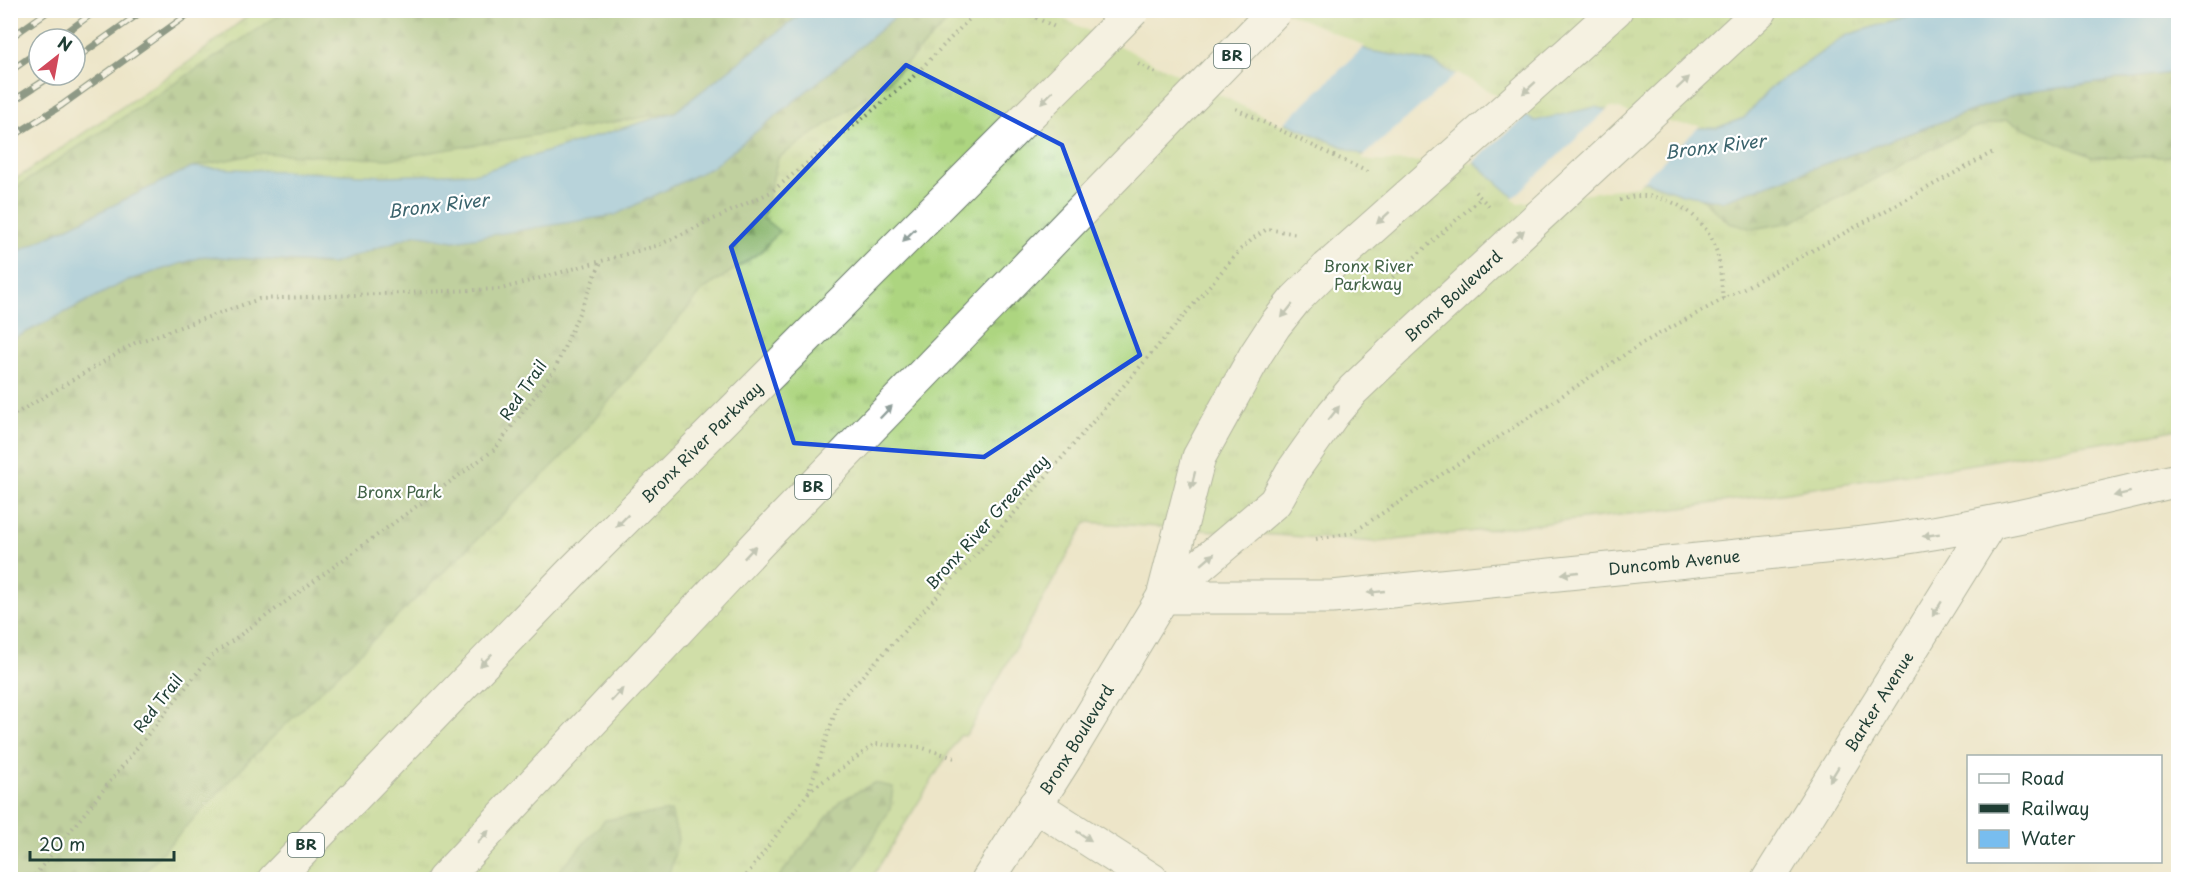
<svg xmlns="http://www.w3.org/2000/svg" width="2189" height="890" font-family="'Playpen Sans',sans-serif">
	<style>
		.grass { fill: url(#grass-tufts); stroke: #66895a; stroke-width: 1.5 }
		.forest { fill: url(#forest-firs); stroke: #547a51; stroke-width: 1.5 }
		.water { fill: #78bdef; stroke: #4c7d92; stroke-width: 1.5 }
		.pier { fill: #ede5c8 }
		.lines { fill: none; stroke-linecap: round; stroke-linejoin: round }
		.minor-casing { stroke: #677868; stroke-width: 35 }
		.highway-casing { stroke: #677868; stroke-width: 35 }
		.path { stroke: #677868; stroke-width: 4; stroke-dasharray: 1.5 4.5; stroke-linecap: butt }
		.minor { stroke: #fff; stroke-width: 33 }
		.highway { stroke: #fff; stroke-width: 33 }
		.rail-casing { stroke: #1f3d34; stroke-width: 7 }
		.rail { stroke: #fff; stroke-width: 4.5; stroke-dasharray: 14; stroke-linecap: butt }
		.minor-bridge-casing { stroke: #677868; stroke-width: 35; stroke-linecap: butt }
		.highway-bridge-casing { stroke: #677868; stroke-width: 35; stroke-linecap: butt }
		.minor-bridge { stroke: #fff; stroke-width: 33 }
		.highway-bridge { stroke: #fff; stroke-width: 33 }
		.oneway { fill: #8f9e9a }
		.marked { fill: none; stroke: #1d4ed8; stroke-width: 4.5; stroke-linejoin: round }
		.labels { text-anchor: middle; stroke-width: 4.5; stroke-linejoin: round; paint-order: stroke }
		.shield { fill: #fff; stroke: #627771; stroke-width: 1.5 }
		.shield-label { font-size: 15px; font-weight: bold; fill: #1f3d34 }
		.park-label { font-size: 16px; fill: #426347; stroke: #fff }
		.street-label { font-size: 16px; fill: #1f3d34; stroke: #fff }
		.water-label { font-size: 18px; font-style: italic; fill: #3a636c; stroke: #fff }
	</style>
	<defs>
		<pattern id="grass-tufts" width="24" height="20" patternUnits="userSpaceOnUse" patternTransform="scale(1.5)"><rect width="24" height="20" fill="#add580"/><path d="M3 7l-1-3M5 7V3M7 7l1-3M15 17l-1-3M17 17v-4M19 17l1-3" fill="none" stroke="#8cae6a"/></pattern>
		<pattern id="forest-firs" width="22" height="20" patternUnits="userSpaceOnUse" patternTransform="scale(1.5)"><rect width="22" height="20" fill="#8ab66e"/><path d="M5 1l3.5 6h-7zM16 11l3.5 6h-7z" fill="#70955b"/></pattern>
	</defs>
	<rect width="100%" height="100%" fill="#fff"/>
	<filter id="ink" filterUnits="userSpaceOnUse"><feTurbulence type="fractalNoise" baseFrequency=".0167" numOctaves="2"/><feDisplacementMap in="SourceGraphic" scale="12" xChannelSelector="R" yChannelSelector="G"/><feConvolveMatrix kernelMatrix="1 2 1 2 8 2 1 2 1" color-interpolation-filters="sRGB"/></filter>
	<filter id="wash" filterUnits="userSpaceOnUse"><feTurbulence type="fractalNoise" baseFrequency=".008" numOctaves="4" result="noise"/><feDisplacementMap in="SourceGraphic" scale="24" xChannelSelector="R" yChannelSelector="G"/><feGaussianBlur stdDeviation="1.35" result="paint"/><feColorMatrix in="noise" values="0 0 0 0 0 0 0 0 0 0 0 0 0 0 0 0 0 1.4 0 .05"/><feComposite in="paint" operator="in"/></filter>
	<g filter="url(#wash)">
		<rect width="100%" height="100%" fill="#ede5c8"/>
		<path class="grass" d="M 254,11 L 2178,11 L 2178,429 C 2112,444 2045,449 1979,463 L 1682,508 L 1377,542 L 1086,522 L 969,731 L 965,736 L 960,735 L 871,879 L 11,879 L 10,183 L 190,61 Z"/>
		<path class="forest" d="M 285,11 L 805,11 L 675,112 L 389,159 L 262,153 L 192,167 L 11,255 L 11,191 Z
			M 902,11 L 958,11 L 887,83 L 778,158 L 763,218 L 779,231 L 762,251 L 703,290 L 563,456 L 248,761 L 137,879 L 11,880 L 11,340 L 126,281 L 204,256 L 332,264 L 416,234 L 454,241 L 824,77 Z
			M 2178,72 L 2178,155 L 2161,157 L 2092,157 L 2006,120 L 1970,129 L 1792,222 L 1753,229 L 1729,223 L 1700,197 L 1722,201 L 2021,93 Z
			M 874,783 L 893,787 L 890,809 L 849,879 L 777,879 L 840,801 Z
			M 671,811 L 678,839 L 668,879 L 552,879 L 605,820 Z"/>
		<path class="water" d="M 805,11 L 902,11 L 824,77 L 712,167 L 615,215 L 454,241 L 416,234 L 332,264 L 204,256 L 126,281 L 11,340 L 11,255 L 192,167 L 384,176 L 478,173 L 675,112 Z
			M 1273,11 L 1370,51 L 1433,62 L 1535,121 L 1595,107 L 1681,128 L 1716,128 L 1744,118 L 1770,88 L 1847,35 L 1927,11 L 2178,11 L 2178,72 L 2021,93 L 1722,201 L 1682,194 L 1646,181 L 1517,200 L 1471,159 L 1370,158 L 1279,120 Z"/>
		<path class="pier" d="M 1051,10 L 1281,10 L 1365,46 L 1282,125 L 1052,13 Z
			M 1458,73 L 1528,114 L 1471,164 L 1469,162 L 1370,161 L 1362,158 Z
			M 1610,107 L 1681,125 L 1701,125 L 1637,186 L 1518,203 L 1512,199 Z"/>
	</g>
	<g filter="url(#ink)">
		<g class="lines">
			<g class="minor-casing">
				<g id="minor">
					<path d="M 1573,49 L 1616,10"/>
					<path d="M 1640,123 L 1761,10"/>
					<path id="s1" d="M 1163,597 L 1332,597 L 1864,543 C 1971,530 2074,505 2178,480"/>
					<path d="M 1163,597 L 1275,502 L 1292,472 L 1333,414 L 1353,390 L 1398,347"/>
					<path d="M 1035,805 L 1152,880"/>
					<path id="s2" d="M 988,880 L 1065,759 L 1163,597 L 1199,457 L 1256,354 L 1275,325 L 1295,300 L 1327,268"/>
					<path id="s3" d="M 1768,880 L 1990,523"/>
				</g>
			</g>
			<g class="highway-casing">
				<g id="highway">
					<path id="s4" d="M 274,880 L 572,572 L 1088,56"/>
					<path d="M 443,880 L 760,542 L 1188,101"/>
				</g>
			</g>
			<path class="path" d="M 1020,10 L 1057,28
				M 1138,64 L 1158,74
				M 1236,109 L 1370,173
				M 1475,192 L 1489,206
				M 1620,200 C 1626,199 1632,196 1638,196 C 1670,194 1702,215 1714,244 C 1721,261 1721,282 1723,300
				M 1379,289 L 1481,198
				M 10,417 L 135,343 L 259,299 L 501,289 L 659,245 L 771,192 L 909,81 L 978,10
				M 1316,539 L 1352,533 L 1641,344 L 1995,151
				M 808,792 L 875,744 L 920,747 L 958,759
				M 31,880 L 210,657 L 495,449 L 555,369 L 601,262
				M 743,880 L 808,793 L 839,701 L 1018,509 L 1241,249 L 1255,237 L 1267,229 L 1297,234"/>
			<use href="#minor" class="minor"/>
			<use href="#highway" class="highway"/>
			<g class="rail-casing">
				<path id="rail" d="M 10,38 L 50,10
					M 57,39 L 97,10
					M 75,59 L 144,10
					M 10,71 L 39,51
					M 10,103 L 53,75
					M 10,138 L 62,105 L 194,10"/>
			</g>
			<use href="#rail" class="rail"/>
			<g class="minor-bridge-casing">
				<g id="minor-bridge">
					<path d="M 1327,268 L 1573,49"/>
					<path id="s5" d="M 1398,347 L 1640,123"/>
				</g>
			</g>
			<g class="highway-bridge-casing">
				<path id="highway-bridge" d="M 1088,56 L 1133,10
					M 1188,101 L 1276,10"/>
			</g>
			<use href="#minor-bridge" class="minor-bridge"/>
			<use href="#highway-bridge" class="highway-bridge"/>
		</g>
		<defs><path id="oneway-solid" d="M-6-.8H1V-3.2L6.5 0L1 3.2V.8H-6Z" transform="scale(1.5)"/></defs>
		<g class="oneway">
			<use href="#oneway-solid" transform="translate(1683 83) rotate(-43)"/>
			<use href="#oneway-solid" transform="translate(1529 88) rotate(138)"/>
			<use href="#oneway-solid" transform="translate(1047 97) rotate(135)"/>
			<use href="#oneway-solid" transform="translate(1383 218) rotate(138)"/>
			<use href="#oneway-solid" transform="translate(909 235) rotate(135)"/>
			<use href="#oneway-solid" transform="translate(1518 236) rotate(-43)"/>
			<use href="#oneway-solid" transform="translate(1287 311) rotate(129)"/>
			<use href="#oneway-solid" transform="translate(886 412) rotate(-46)"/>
			<use href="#oneway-solid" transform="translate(1334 413) rotate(-52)"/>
			<use href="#oneway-solid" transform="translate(1193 480) rotate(104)"/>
			<use href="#oneway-solid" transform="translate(2122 494) rotate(166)"/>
			<use href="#oneway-solid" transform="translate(622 521) rotate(135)"/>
			<use href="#oneway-solid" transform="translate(1931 535) rotate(171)"/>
			<use href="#oneway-solid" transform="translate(750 552) rotate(-47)"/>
			<use href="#oneway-solid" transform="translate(1208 559) rotate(-41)"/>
			<use href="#oneway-solid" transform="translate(1570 573) rotate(174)"/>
			<use href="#oneway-solid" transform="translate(1376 592) rotate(174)"/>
			<use href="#oneway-solid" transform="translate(1937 609) rotate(122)"/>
			<use href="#oneway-solid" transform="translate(486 660) rotate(134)"/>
			<use href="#oneway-solid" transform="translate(617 695) rotate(-47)"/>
			<use href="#oneway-solid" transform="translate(1834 774) rotate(122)"/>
			<use href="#oneway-solid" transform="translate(1084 836) rotate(33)"/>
			<use href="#oneway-solid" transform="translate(483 837) rotate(-47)"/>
		</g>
	</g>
	<path d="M0 0H2189V890H0ZM 906,65 L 1062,145 L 1140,355 L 984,457 L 794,443 L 731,247 Z" fill="#ede5c8" fill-opacity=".55" fill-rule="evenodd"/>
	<path class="marked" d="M 906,65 L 1062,145 L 1140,355 L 984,457 L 794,443 L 731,247 Z"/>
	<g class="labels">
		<g class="shield">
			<rect x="1214" y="44" width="36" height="24" rx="4.5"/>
			<rect x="795" y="475" width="36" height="24" rx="4.5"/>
			<rect x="288" y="833" width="36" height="24" rx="4.5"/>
		</g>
		<g class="shield-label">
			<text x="1232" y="61">BR</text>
			<text x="813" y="492">BR</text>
			<text x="306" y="850">BR</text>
		</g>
		<g class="park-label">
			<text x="1368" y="272">Bronx River<tspan x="1368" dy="18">Parkway</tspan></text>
			<text x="399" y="498">Bronx Park</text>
		</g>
		<g class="street-label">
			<text dy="6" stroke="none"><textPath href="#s5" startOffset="75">Bronx Boulevard</textPath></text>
			<text transform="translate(523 390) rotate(-55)" y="6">Red Trail</text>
			<text dy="6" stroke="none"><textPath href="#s4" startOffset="612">Bronx River Parkway</textPath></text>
			<text transform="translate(987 522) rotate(-48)" y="6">Bronx River Greenway</text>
			<text dy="6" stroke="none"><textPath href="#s1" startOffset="513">Duncomb Avenue</textPath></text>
			<text dy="6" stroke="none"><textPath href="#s3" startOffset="210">Barker Avenue</textPath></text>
			<text transform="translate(158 703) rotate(-52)" y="6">Red Trail</text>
			<text dy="6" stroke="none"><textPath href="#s2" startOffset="166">Bronx Boulevard</textPath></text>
		</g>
		<g class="water-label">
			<text transform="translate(1715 147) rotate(-7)" y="6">Bronx River</text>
			<text transform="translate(438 206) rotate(-7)" y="6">Bronx River</text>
		</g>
	</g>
	<rect width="2189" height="890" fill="none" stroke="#fff" stroke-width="36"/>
	<rect x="1967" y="755" width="195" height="108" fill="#ffffff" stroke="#a5b1ae" stroke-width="1.5"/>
	<rect x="1979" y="774" width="30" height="9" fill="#ffffff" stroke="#a5b1ae" stroke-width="1.5"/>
	<text x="2021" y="785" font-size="18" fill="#1f3d34">Road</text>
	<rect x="1979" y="804" width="30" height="9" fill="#1f3d34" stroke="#a5b1ae" stroke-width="1.5"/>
	<text x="2021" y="815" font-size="18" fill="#1f3d34">Railway</text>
	<rect x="1979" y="830" width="30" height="18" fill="#78bdef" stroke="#a5b1ae" stroke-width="1.5"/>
	<text x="2021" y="845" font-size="18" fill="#1f3d34">Water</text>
	<g transform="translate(57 57) rotate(31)"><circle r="28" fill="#ffffff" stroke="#a5b1ae" stroke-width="1.5"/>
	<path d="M0-4.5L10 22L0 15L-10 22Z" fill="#d1495b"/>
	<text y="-9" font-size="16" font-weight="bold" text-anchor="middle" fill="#1f3d34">N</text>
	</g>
	<path d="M30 851v9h144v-9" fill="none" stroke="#1f3d34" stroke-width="3"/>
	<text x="39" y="851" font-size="18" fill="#1f3d34" stroke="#ffffff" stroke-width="4.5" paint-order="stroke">20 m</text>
</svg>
